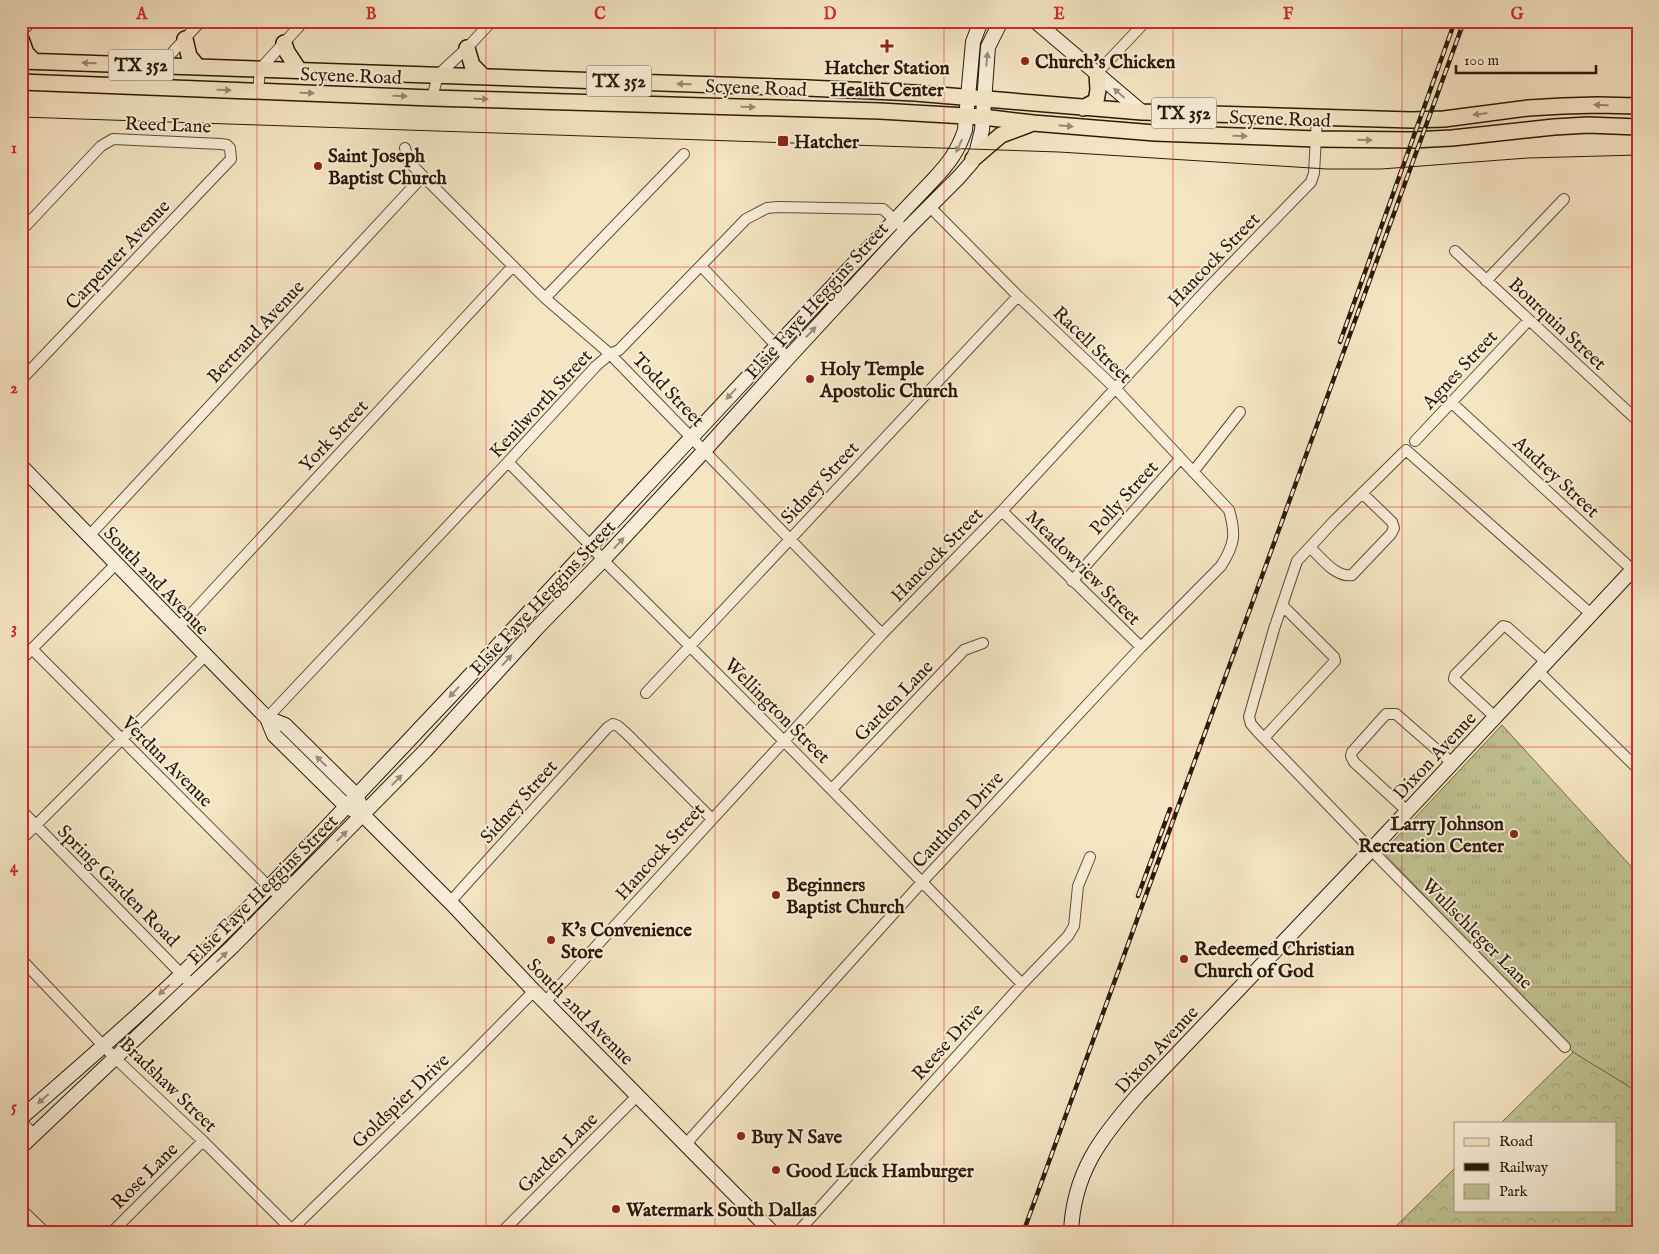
<svg xmlns="http://www.w3.org/2000/svg" width="1659" height="1254" font-family="'IM FELL English',serif">
	<style>
		.forest { fill: url(#forest-crowns); stroke: #766e4e }
		.park { fill: url(#park-tufts); stroke: #766e4e }
		.lines { fill: none; stroke-linecap: round; stroke-linejoin: round }
		.street-casing { stroke: #5e4d38; stroke-width: 12 }
		.secondary-casing { stroke: #2b1a0a; stroke-width: 16 }
		.primary-casing { stroke: #2b1a0a; stroke-width: 18 }
		.street { stroke: #f8eed8; stroke-width: 10 }
		.secondary { stroke: #f8eed8; stroke-width: 14 }
		.primary { stroke: #f5e5c3; stroke-width: 15 }
		.tram { stroke: #2b1a0a; stroke-width: 1 }
		.rail-casing { stroke: #2b1a0a; stroke-width: 4.5 }
		.rail { stroke: #f8eed8; stroke-width: 2.5; stroke-dasharray: 8; stroke-linecap: butt }
		.oneway { fill: #9c8f7b }
		.oneway2 { fill: #9a8a70 }
		.grid { fill: none; stroke: #d62828; stroke-width: 1; stroke-opacity: 0.55 }
		.poi-dot { fill: #8f2418; stroke: #f8eed8; stroke-width: 2 }
		.labels { text-anchor: middle; stroke-width: 4; stroke-linejoin: round; paint-order: stroke }
		.shield { fill: #f8eed8; stroke: #685a48; stroke-width: 1 }
		.shield-label { font-size: 18px; font-weight: bold; fill: #2b1a0a }
		.poi-label { font-size: 19px; font-weight: bold; fill: #2b1a0a; stroke: #f8eed8; text-anchor: start }
		.street-label { font-size: 19px; fill: #2b1a0a; stroke: #f8eed8 }
		.neatline { fill: none; stroke: #d62828; stroke-width: 2 }
		.grid-label { font-size: 16px; text-anchor: middle; font-weight: bold; fill: #d62828 }
	</style>
	<defs>
		<pattern id="forest-crowns" width="20" height="18" patternUnits="userSpaceOnUse" patternTransform="scale(1.25)"><rect width="20" height="18" fill="#c0c391"/><path d="M2 6a3 3 0 1 1 6 0M12 15a3 3 0 1 1 6 0" fill="none" stroke="#a5a77c"/></pattern>
		<pattern id="park-tufts" width="24" height="20" patternUnits="userSpaceOnUse" patternTransform="scale(1.25)"><rect width="24" height="20" fill="#c0c391"/><path d="M3 7l-1-3M5 7V3M7 7l1-3M15 17l-1-3M17 17v-4M19 17l1-3" fill="none" stroke="#a5a77c"/></pattern>
	</defs>
	<rect width="100%" height="100%" fill="#f5e5c3"/>
	<filter id="stains"><feTurbulence type="fractalNoise" baseFrequency=".004" numOctaves="4"/><feColorMatrix values="0 0 0 0 .2 0 0 0 0 .09 0 0 0 0 .02 0 0 0 .5 -.17"/></filter>
	<radialGradient id="worn" r=".72"><stop offset=".6" stop-color="#630" stop-opacity="0"/><stop offset="1" stop-color="#630" stop-opacity=".3"/></radialGradient>
	<path class="forest" d="M 1573,1052 L 1638,1092 L 1638,1233 L 1389,1233 L 1455,1168 L 1455,1210 L 1615,1210 L 1615,1123 L 1501,1123 Z"/>
	<path class="park" d="M 1502,725 L 1638,874 L 1638,1092 L 1573,1052 L 1383,852 Z"/>
	<g class="lines">
		<g class="street-casing">
			<path id="street" d="M 21,32 L 32,21
				M 163,65 L 169,56 L 201,21
				M 1097,73 L 1146,21
				M 258,92 L 260,69 L 304,21
				M 432,98 L 438,75 L 467,48 L 492,21
				M 423,176 L 545,298 L 610,354 L 882,634
				M 21,231 L 101,146 L 113,139 L 221,144 L 227,145 L 230,148 L 231,159 L 21,380
				M 1455,251 L 1638,421
				M 701,266 L 788,358
				M 1486,281 L 1564,199
				M 545,298 L 684,154
				M 1452,403 L 1638,575
				M 1415,441 L 1529,320
				M 508,462 L 591,546 L 603,560 C 745,699 882,842 1022,984
				M 1193,472 L 1240,412
				M 1002,511 L 1141,647
				M 89,536 L 423,176 L 409,162 L 405,148
				M 1310,547 C 1321,558 1336,578 1352,575 L 1391,534 L 1394,528 L 1392,522 L 1362,493
				M 1072,581 L 1180,459
				M 178,628 L 513,266
				M 32,649 L 273,891
				M 21,660 L 116,564
				M 1538,671 L 1638,769
				M 646,693 L 1018,296
				M 1495,717 L 1454,679 L 1455,675 L 1503,626 L 1507,627 L 1546,662
				M 267,718 L 508,462 L 596,366 L 610,354 L 619,350 L 746,219 L 767,208 L 778,207 L 883,209 L 899,224
				M 1264,738 L 1335,661 L 1334,657 L 1282,605
				M 832,789 L 964,650 L 983,643
				M 21,810 L 192,985
				M 1407,811 L 1354,762 L 1351,756 L 1352,752 L 1386,714 L 1396,714 L 1452,763
				M 21,840 L 205,656
				M 450,902 L 607,728 L 613,724 L 618,726 L 627,734 L 712,819
				M 21,959 L 115,1058 L 203,1141 L 295,1233
				M 545,1002 L 882,634 L 1002,511 L 1210,286 L 1311,182 L 1314,173 L 1317,118
				M 1565,1047 L 1384,863 L 1257,731 L 1251,724 L 1249,717 L 1274,629 L 1297,561 L 1333,522 L 1406,450 L 1591,614
				M 21,1121 L 34,1135
				M 686,1146 L 692,1137 L 922,882 L 1141,647 L 1221,566 C 1235,544 1236,534 1229,510 L 1116,389 L 1018,296 L 930,207
				M 21,1209 L 46,1233
				M 111,1233 L 203,1141
				M 288,1233 L 468,1058 L 534,991
				M 501,1233 L 638,1095
				M 797,1233 L 1022,984 L 1068,936 L 1074,926 L 1078,886 L 1090,857"/>
		</g>
		<g class="secondary-casing">
			<path id="secondary" d="M 1035,21 L 1142,112
				M 21,466 L 267,718 L 274,735 L 346,806 L 363,815 L 452,904 L 534,991 L 773,1233
				M 267,718 L 285,725 L 356,795 L 359,802
				M 21,1118 C 76,1070 131,1023 183,973 C 279,880 370,781 462,684 C 619,516 775,346 934,179 C 949,163 958,151 965,130 L 973,42 L 981,21
				M 21,1147 L 233,946 L 425,751 L 536,629 L 603,560 L 704,451 L 788,358 L 906,230 L 959,177 L 972,162 L 977,150 L 982,130 L 988,47 L 1001,21
				M 1071,1233 C 1073,1173 1101,1137 1139,1094 L 1371,850 L 1638,564"/>
		</g>
		<g class="primary-casing">
			<path id="primary" d="M 21,39 L 26,53 L 34,61
				M 185,39 L 189,56 L 198,67
				M 284,43 L 287,52 L 299,70
				M 467,48 L 472,65 L 484,77
				M 21,61 L 807,88 L 915,93 L 1142,112 L 1411,120 L 1444,119 L 1528,108 L 1563,106 L 1598,105 L 1638,106
				M 21,82 L 432,98 L 880,111 L 983,117 L 1033,123 L 1155,133 L 1316,139 L 1412,140 L 1452,138 L 1554,127 L 1588,125 L 1638,127
				M 1083,108 L 1096,101 L 1098,90 L 1097,73
				M 973,159 L 1001,135 L 1028,125"/>
		</g>
		<use href="#street" class="street"/>
		<use href="#secondary" class="secondary"/>
		<use href="#primary" class="primary"/>
		<path class="tram" d="M 21,117 L 1059,152 L 1327,169 L 1381,169 L 1528,158 L 1638,155"/>
		<g class="rail-casing">
			<path id="rail" d="M 1340,342 L 1455,21
				M 1138,896 L 1170,809
				M 1023,1233 L 1464,21"/>
		</g>
		<use href="#rail" class="rail"/>
	</g>
	<defs><path id="oneway-solid" d="M-6-.8H1V-3.2L6.5 0L1 3.2V.8H-6Z" transform="scale(1.25)"/></defs>
	<g class="oneway">
		<use href="#oneway-solid" transform="translate(987 59) rotate(-84)"/>
		<use href="#oneway-solid" transform="translate(1119 93) rotate(-139)"/>
		<use href="#oneway-solid" transform="translate(959 146) rotate(115)"/>
		<use href="#oneway-solid" transform="translate(811 332) rotate(-47)"/>
		<use href="#oneway-solid" transform="translate(731 394) rotate(133)"/>
		<use href="#oneway-solid" transform="translate(619 543) rotate(-47)"/>
		<use href="#oneway-solid" transform="translate(507 660) rotate(-48)"/>
		<use href="#oneway-solid" transform="translate(454 692) rotate(133)"/>
		<use href="#oneway-solid" transform="translate(321 761) rotate(-136)"/>
		<use href="#oneway-solid" transform="translate(397 780) rotate(-46)"/>
		<use href="#oneway-solid" transform="translate(342 836) rotate(-45)"/>
		<use href="#oneway-solid" transform="translate(222 957) rotate(-44)"/>
		<use href="#oneway-solid" transform="translate(164 990) rotate(137)"/>
		<use href="#oneway-solid" transform="translate(43 1099) rotate(139)"/>
	</g>
	<g class="oneway2">
		<use href="#oneway-solid" transform="translate(89 63) rotate(-178)"/>
		<use href="#oneway-solid" transform="translate(684 84) rotate(-178)"/>
		<use href="#oneway-solid" transform="translate(224 90) rotate(2)"/>
		<use href="#oneway-solid" transform="translate(307 93) rotate(2)"/>
		<use href="#oneway-solid" transform="translate(400 96) rotate(2)"/>
		<use href="#oneway-solid" transform="translate(481 99) rotate(2)"/>
		<use href="#oneway-solid" transform="translate(1601 105) rotate(-179)"/>
		<use href="#oneway-solid" transform="translate(748 107) rotate(2)"/>
		<use href="#oneway-solid" transform="translate(1480 114) rotate(173)"/>
		<use href="#oneway-solid" transform="translate(1066 126) rotate(5)"/>
		<use href="#oneway-solid" transform="translate(1240 136) rotate(2)"/>
		<use href="#oneway-solid" transform="translate(1365 140) rotate(1)"/>
	</g>
	<path class="grid" d="M 257,21 L 257,1233M 486,21 L 486,1233M 715,21 L 715,1233M 944,21 L 944,1233M 1173,21 L 1173,1233M 1402,21 L 1402,1233M 21,267 L 1638,267M 21,507 L 1638,507M 21,747 L 1638,747M 21,987 L 1638,987"/>
	<g class="poi-dot">
		<path d="M884.5 38.5h5v5h5v5h-5v5h-5v-5h-5v-5h5z"/>
		<circle cx="1025" cy="61" r="5"/>
		<rect x="777" y="135" width="12" height="12" rx="2.5"/>
		<circle cx="318" cy="166" r="5"/>
		<circle cx="810" cy="379" r="5"/>
		<circle cx="1514" cy="834" r="5"/>
		<circle cx="776" cy="895" r="5"/>
		<circle cx="551" cy="940" r="5"/>
		<circle cx="1184" cy="959" r="5"/>
		<circle cx="741" cy="1136" r="5"/>
		<circle cx="776" cy="1170" r="5"/>
		<circle cx="616" cy="1209" r="5"/>
	</g>
	<g class="labels">
		<g class="shield">
			<rect x="108.5" y="49.5" width="65" height="31" rx="4"/>
			<rect x="586.5" y="65.5" width="65" height="31" rx="4"/>
			<rect x="1151.5" y="97.5" width="65" height="31" rx="4"/>
		</g>
		<g class="shield-label">
			<text x="141" y="71">TX 352</text>
			<text x="619" y="87">TX 352</text>
			<text x="1184" y="119">TX 352</text>
		</g>
		<g class="poi-label">
			<text x="1035" y="68">Church's Chicken</text>
			<text x="887" y="74" text-anchor="middle">Hatcher Station<tspan x="887" dy="22">Health Center</tspan></text>
			<text x="794" y="148">Hatcher</text>
			<text x="328" y="162">Saint Joseph<tspan x="328" dy="22">Baptist Church</tspan></text>
			<text x="820" y="375">Holy Temple<tspan x="820" dy="22">Apostolic Church</tspan></text>
			<text x="1504" y="830" text-anchor="end">Larry Johnson<tspan x="1504" dy="22">Recreation Center</tspan></text>
			<text x="786" y="891">Beginners<tspan x="786" dy="22">Baptist Church</tspan></text>
			<text x="561" y="936">K's Convenience<tspan x="561" dy="22">Store</tspan></text>
			<text x="1194" y="955">Redeemed Christian<tspan x="1194" dy="22">Church of God</tspan></text>
			<text x="751" y="1143">Buy N Save</text>
			<text x="786" y="1177">Good Luck Hamburger</text>
			<text x="626" y="1216">Watermark South Dallas</text>
		</g>
		<g class="street-label">
			<text transform="translate(351 75) rotate(2)" y="7">Scyene Road</text>
			<text transform="translate(756 87) rotate(2)" y="7">Scyene Road</text>
			<text transform="translate(1280 118) rotate(2)" y="7">Scyene Road</text>
			<text transform="translate(168 124) rotate(2)" y="7">Reed Lane</text>
			<text transform="translate(117 254) rotate(-47)" y="7">Carpenter Avenue</text>
			<text transform="translate(1213 259) rotate(-46)" y="7">Hancock Street</text>
			<text transform="translate(816 300) rotate(-48)" y="7">Elsie Faye Heggins Street</text>
			<text transform="translate(1558 323) rotate(43)" y="7">Bourquin Street</text>
			<text transform="translate(255 331) rotate(-47)" y="7">Bertrand Avenue</text>
			<text transform="translate(1093 344) rotate(44)" y="7">Racell Street</text>
			<text transform="translate(1459 369) rotate(-47)" y="7">Agnes Street</text>
			<text transform="translate(669 389) rotate(46)" y="7">Todd Street</text>
			<text transform="translate(540 403) rotate(-47)" y="7">Kenilworth Street</text>
			<text transform="translate(333 435) rotate(-47)" y="7">York Street</text>
			<text transform="translate(1557 476) rotate(43)" y="7">Audrey Street</text>
			<text transform="translate(819 482) rotate(-47)" y="7">Sidney Street</text>
			<text transform="translate(1123 497) rotate(-48)" y="7">Polly Street</text>
			<text transform="translate(936 554) rotate(-46)" y="7">Hancock Street</text>
			<text transform="translate(1084 567) rotate(45)" y="7">Meadowview Street</text>
			<text transform="translate(157 580) rotate(46)" y="7">South 2nd Avenue</text>
			<text transform="translate(542 597) rotate(-47)" y="7">Elsie Faye Heggins Street</text>
			<text transform="translate(893 700) rotate(-46)" y="7">Garden Lane</text>
			<text transform="translate(778 710) rotate(45)" y="7">Wellington Street</text>
			<text transform="translate(1434 755) rotate(-47)" y="7">Dixon Avenue</text>
			<text transform="translate(168 761) rotate(45)" y="7">Verdun Avenue</text>
			<text transform="translate(518 801) rotate(-48)" y="7">Sidney Street</text>
			<text transform="translate(957 819) rotate(-47)" y="7">Cauthorn Drive</text>
			<text transform="translate(659 851) rotate(-48)" y="7">Hancock Street</text>
			<text transform="translate(119 885) rotate(45)" y="7">Spring Garden Road</text>
			<text transform="translate(262 889) rotate(-45)" y="7">Elsie Faye Heggins Street</text>
			<text transform="translate(1478 933) rotate(45)" y="7">Wullschleger Lane</text>
			<text transform="translate(581 1011) rotate(45)" y="7">South 2nd Avenue</text>
			<text transform="translate(947 1041) rotate(-48)" y="7">Reese Drive</text>
			<text transform="translate(1156 1049) rotate(-47)" y="7">Dixon Avenue</text>
			<text transform="translate(169 1084) rotate(44)" y="7">Bradshaw Street</text>
			<text transform="translate(400 1100) rotate(-44)" y="7">Goldspier Drive</text>
			<text transform="translate(557 1152) rotate(-45)" y="7">Garden Lane</text>
			<text transform="translate(144 1175) rotate(-45)" y="7">Rose Lane</text>
		</g>
	</g>
	<rect width="1659" height="1254" fill="none" stroke="#f5e5c3" stroke-width="55"/>
	<rect x="1454" y="1122" width="162" height="90" fill="#f8eed8" stroke="#a69986"/>
	<rect x="1464" y="1138" width="25" height="8" fill="#f5e5c3" stroke="#a69986"/>
	<text x="1499" y="1146" font-size="15" fill="#2b1a0a">Road</text>
	<rect x="1464" y="1163" width="25" height="8" fill="#2b1a0a" stroke="#a69986"/>
	<text x="1499" y="1172" font-size="15" fill="#2b1a0a">Railway</text>
	<rect x="1464" y="1184" width="25" height="15" fill="url(#park-tufts)" stroke="#a69986"/>
	<text x="1499" y="1196" font-size="15" fill="#2b1a0a">Park</text>
	<path d="M1456 65v8h140v-8" fill="none" stroke="#2b1a0a" stroke-width="2.5"/>
	<text x="1464" y="65" font-size="15" fill="#2b1a0a" stroke="#f8eed8" stroke-width="4" paint-order="stroke">100 m</text>
	<rect x="28" y="28" width="1604" height="1198" class="neatline"/>
	<g class="grid-label">
		<text x="142" y="19">A</text>
		<text x="371" y="19">B</text>
		<text x="600" y="19">C</text>
		<text x="830" y="19">D</text>
		<text x="1059" y="19">E</text>
		<text x="1288" y="19">F</text>
		<text x="1517" y="19">G</text>
		<text x="14" y="153">1</text>
		<text x="14" y="393">2</text>
		<text x="14" y="633">3</text>
		<text x="14" y="872">4</text>
		<text x="14" y="1112">5</text>
	</g>
	<rect width="100%" height="100%" filter="url(#stains)"/>
	<rect width="100%" height="100%" fill="url(#worn)"/>
</svg>
